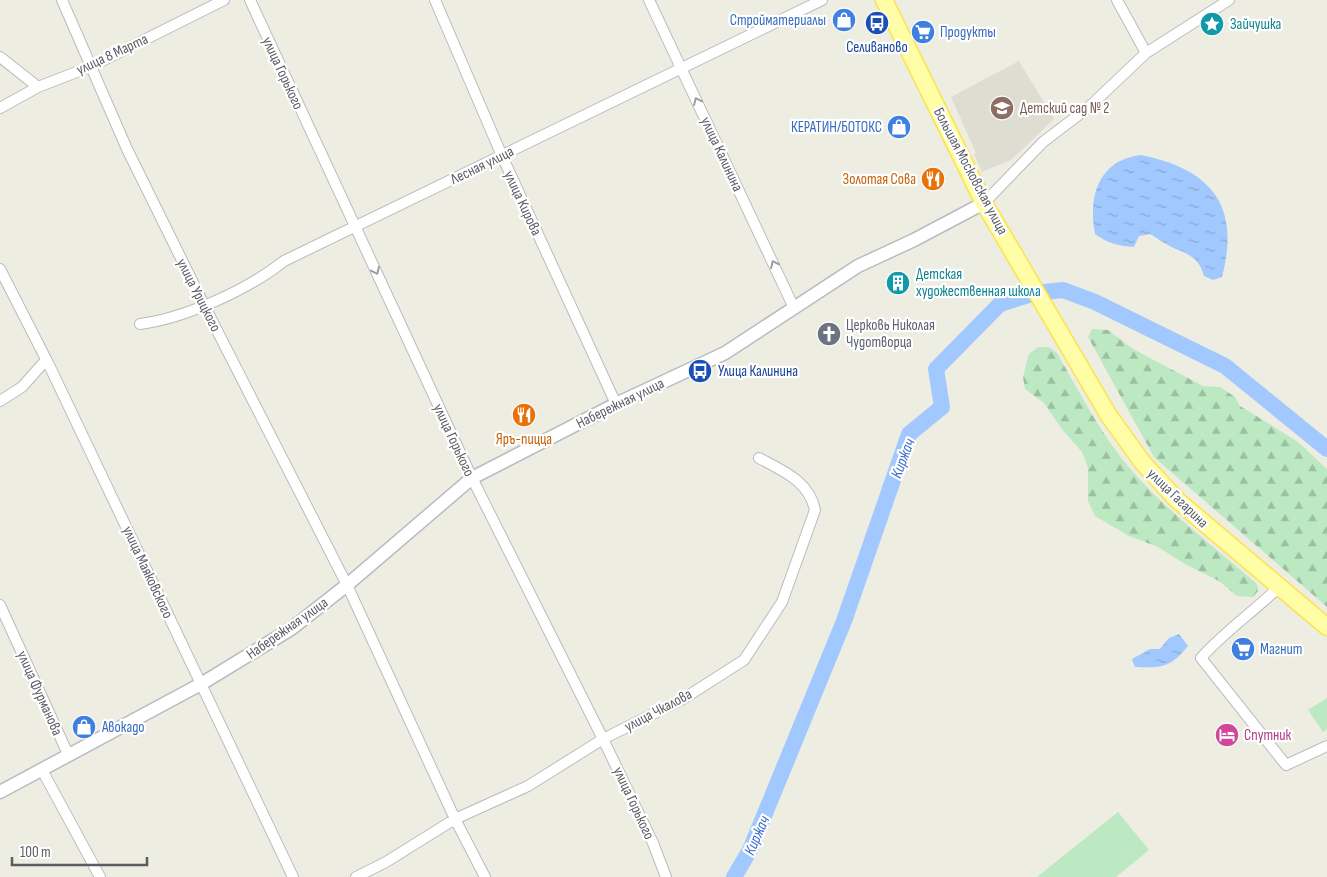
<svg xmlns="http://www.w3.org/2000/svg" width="1327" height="877" font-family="'Sofia Sans Condensed',sans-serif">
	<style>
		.education { fill: #deddd1 }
		.forest { fill: url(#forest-firs) }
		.pitch { fill: #bce8c2 }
		.water { fill: url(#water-ripples) }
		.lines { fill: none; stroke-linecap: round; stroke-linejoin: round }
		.river { stroke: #a1c9ff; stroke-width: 16 }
		.minor-casing { stroke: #babbc2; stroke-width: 12 }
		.tertiary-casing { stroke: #babbc2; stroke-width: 15 }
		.primary-casing { stroke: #fce34d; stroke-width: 19 }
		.minor { stroke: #fff; stroke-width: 10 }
		.tertiary { stroke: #fff; stroke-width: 12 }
		.primary { stroke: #fffda6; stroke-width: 16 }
		.oneway { stroke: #9c9ea2 }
		.labels { text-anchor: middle; stroke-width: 4.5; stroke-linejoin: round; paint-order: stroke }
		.shop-label { font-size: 15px; fill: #366cbe; stroke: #fff; text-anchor: start }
		.culture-label { font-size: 15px; fill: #0d838f; stroke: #fff; text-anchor: start }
		.transit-label { font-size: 15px; fill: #164399; stroke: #fff }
		.street-label { font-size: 15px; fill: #5a5d64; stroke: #fff }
		.education-label { font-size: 15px; fill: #785e54; stroke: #fff; text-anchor: start }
		.food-label { font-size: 15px; fill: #c56008; stroke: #fff; text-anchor: end }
		.worship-label { font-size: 15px; fill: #5b616d; stroke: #fff; text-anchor: start }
		.hotel-label { font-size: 15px; fill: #b23c85; stroke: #fff; text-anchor: start }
		.water-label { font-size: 16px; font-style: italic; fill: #3b6dcc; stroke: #fff }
	</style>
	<defs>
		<pattern id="forest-firs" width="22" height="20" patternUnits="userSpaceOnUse" patternTransform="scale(1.25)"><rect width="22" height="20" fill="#bce8c2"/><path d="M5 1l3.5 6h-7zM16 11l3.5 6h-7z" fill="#9cbfa1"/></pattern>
		<pattern id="water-ripples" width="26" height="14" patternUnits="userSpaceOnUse" patternTransform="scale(1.25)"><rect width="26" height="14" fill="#a1c9ff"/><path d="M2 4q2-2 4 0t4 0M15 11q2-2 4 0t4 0" fill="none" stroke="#86a6d2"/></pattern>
	</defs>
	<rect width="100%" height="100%" fill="#eeede2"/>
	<path class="education" d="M 1019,61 L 1054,119 L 1011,160 L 982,172 L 974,154 L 976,153 L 951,97 Z"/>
	<path class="forest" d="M 1092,329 L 1108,330 L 1133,349 L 1203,386 L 1220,387 L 1235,397 L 1240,406 L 1298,442 L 1327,469 L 1327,607 L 1154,457 L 1088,337 Z
		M 1038,347 L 1049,347 L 1057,353 C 1080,393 1102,437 1133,472 C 1169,513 1216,548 1257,584 L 1258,591 L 1253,597 L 1237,596 L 1219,581 L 1185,564 L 1158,547 L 1129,536 L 1095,516 L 1088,501 L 1088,468 L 1082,452 L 1061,428 L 1044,403 L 1025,389 L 1023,377 L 1029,354 Z"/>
	<path class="pitch" d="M 1327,698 L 1327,729 L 1323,732 L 1308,710 Z
		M 1118,812 L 1149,850 L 1116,877 L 1037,877 Z"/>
	<path class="water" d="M 1141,155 C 1211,169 1241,205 1222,277 L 1213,280 L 1204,276 C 1199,258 1190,255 1174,248 C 1166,245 1158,238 1150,234 L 1139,236 L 1134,247 C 1118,246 1107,243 1095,234 C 1088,197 1098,160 1141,155 Z
		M 1179,634 L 1188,646 C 1170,668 1162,668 1135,667 L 1132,659 L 1150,649 L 1160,649 L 1169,638 Z"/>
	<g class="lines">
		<path class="river" d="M 734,877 L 750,850 L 844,621 L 909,434 L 942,407 L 936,369 L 1000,304 L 1035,293 L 1063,290 L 1095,302 L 1225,366 L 1327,449"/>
		<g class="minor-casing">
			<path id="minor" d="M 62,0 L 127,149 L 204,305 L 347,585 L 455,819 L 485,877
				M 250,0 L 472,478 L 603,739 L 653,843 L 666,877
				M 435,0 L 502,156 L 616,404
				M 649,0 L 794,308
				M 1117,0 L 1146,53
				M 0,57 L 38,87
				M 0,108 L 38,87 L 92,66 L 224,0
				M 984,203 L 1043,142 L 1089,107 L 1146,53 L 1229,0
				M 0,269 L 49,365 L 293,877
				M 140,324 C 186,318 249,289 284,261 L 822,0
				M 0,401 L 22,387 L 46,360
				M 1278,588 C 1253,612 1224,632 1201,658 L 1286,765 L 1327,746
				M 0,605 L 68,754
				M 42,770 L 100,877
				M 356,877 L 386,862 L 455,819 L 528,786 L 603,739 L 683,699 L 744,660 L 782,602 L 815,510 C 809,481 783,471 759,458"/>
		</g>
		<g class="tertiary-casing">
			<path id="tertiary" d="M 0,792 L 201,684 L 291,629 L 347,585 L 472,478 L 616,404 L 725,353 L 858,266 L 914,240 L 984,203"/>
		</g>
		<g class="primary-casing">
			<path id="primary" d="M 884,0 L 984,203 L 1109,416 L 1143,463 L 1177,500 L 1327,627"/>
		</g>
		<use href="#minor" class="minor"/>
		<use href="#tertiary" class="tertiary"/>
		<use href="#primary" class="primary"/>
	</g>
	<defs><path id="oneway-chevron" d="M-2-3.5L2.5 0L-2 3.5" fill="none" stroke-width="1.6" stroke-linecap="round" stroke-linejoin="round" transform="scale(1.25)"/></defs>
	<g class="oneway">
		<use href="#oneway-chevron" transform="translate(697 101) rotate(-115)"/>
		<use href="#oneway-chevron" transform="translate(774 264) rotate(-115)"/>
		<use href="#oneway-chevron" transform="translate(376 271) rotate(65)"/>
	</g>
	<defs>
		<g id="shop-disc" transform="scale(1.25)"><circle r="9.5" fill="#3f7fe0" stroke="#fff"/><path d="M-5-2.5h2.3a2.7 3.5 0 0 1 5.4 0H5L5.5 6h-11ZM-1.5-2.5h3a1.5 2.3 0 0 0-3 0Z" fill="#fff"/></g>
		<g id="bus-disc" transform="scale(1.25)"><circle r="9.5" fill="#1a4fb4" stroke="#fff"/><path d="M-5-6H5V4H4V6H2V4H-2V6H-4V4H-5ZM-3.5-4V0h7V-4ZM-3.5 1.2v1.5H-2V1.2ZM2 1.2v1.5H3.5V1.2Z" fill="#fff"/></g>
		<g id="sight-disc" transform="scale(1.25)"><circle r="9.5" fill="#0f9aa8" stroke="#fff"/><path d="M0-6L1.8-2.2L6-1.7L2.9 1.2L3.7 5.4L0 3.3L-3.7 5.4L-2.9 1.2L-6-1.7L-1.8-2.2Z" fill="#fff"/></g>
		<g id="supermarket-disc" transform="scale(1.25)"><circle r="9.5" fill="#3f7fe0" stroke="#fff"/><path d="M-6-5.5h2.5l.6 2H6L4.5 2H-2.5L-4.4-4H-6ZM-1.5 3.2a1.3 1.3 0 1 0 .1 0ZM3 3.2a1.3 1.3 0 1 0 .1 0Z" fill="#fff"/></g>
		<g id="school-disc" transform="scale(1.25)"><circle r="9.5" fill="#8d6e63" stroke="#fff"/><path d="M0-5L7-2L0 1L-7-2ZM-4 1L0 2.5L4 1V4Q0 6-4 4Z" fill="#fff"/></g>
		<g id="restaurant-disc" transform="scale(1.25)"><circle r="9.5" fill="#e8710a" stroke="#fff"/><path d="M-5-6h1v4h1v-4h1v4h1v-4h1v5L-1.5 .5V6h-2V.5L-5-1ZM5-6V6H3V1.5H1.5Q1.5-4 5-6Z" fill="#fff"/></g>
		<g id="building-disc" transform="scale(1.25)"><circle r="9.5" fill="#0f9aa8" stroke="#fff"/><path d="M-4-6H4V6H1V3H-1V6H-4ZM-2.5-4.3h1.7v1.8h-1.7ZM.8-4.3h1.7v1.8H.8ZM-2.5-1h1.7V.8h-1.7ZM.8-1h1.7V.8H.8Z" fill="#fff"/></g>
		<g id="church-disc" transform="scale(1.25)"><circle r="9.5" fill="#6b7280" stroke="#fff"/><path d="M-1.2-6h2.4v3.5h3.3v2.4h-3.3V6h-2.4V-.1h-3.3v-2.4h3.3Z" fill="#fff"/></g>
		<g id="hotel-disc" transform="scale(1.25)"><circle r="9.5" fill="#d1479c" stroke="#fff"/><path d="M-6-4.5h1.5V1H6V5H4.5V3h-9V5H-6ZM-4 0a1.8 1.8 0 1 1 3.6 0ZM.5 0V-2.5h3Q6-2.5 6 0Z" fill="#fff"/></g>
	</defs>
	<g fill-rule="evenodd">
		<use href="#shop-disc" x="844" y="20"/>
		<use href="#bus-disc" x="877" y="23"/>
		<use href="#sight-disc" x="1212" y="24"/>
		<use href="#supermarket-disc" x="923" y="32"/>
		<use href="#school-disc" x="1002" y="108"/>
		<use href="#shop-disc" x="899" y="127"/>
		<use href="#restaurant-disc" x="933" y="179"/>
		<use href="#building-disc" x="898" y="283"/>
		<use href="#church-disc" x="829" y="334"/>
		<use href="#bus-disc" x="700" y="371"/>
		<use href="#restaurant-disc" x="524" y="415"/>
		<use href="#supermarket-disc" x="1243" y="649"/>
		<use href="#shop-disc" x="84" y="727"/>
		<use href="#hotel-disc" x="1227" y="735"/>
	</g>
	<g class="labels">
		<g class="shop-label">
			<text x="826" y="25" text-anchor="end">Стройматериалы</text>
			<text x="940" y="37">Продукты</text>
			<text x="882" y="132" text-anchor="end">КЕРАТИН/БОТОКС</text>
			<text x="1260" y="654">Магнит</text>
			<text x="102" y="732">Авокадо</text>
		</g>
		<g class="culture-label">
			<text x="1230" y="29">Зайчушка</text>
			<text x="916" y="279">Детская<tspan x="916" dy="17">художественная школа</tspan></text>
		</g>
		<g class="transit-label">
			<text x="877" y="52">Селиваново</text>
			<text x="718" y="376" text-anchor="start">Улица Калинина</text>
		</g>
		<g class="street-label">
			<text transform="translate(112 54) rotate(-25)" y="5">улица 8 Марта</text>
			<text transform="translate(283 73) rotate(65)" y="5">улица Горького</text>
			<text transform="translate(722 154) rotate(65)" y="5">улица Калинина</text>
			<text transform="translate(482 165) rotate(-26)" y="5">Лесная улица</text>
			<text transform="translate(971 171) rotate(62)" y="5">Большая Московская улица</text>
			<text transform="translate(523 203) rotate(65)" y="5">улица Кирова</text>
			<text transform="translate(199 295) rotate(63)" y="5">улица Урицкого</text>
			<text transform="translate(620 403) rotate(-26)" y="5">Набережная улица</text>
			<text transform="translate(454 440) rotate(65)" y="5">улица Горького</text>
			<text transform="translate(1178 498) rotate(44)" y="5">улица Гагарина</text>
			<text transform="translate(148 572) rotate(65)" y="5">улица Маяковского</text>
			<text transform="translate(287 628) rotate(-35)" y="5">Набережная улица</text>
			<text transform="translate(40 693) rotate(66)" y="5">улица Фурманова</text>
			<text transform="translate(658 710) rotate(-28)" y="5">улица Чкалова</text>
			<text transform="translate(634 803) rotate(65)" y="5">улица Горького</text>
		</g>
		<g class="education-label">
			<text x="1020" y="113">Детский сад № 2</text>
		</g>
		<g class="food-label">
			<text x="916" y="184">Золотая Сова</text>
			<text x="524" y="444" text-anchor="middle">Яръ-пицца</text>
		</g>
		<g class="worship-label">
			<text x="846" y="330">Церковь Николая<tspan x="846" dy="17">Чудотворца</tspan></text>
		</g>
		<g class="hotel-label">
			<text x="1244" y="740">Спутник</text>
		</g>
		<g class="water-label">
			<text transform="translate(902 458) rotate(-69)" y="6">Киржач</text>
			<text transform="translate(756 835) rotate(-66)" y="6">Киржач</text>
		</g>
	</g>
	<path d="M12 857v8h135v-8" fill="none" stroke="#5a5d64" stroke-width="2.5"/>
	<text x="20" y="857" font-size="15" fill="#5a5d64" stroke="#ffffff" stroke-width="4" paint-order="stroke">100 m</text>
</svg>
